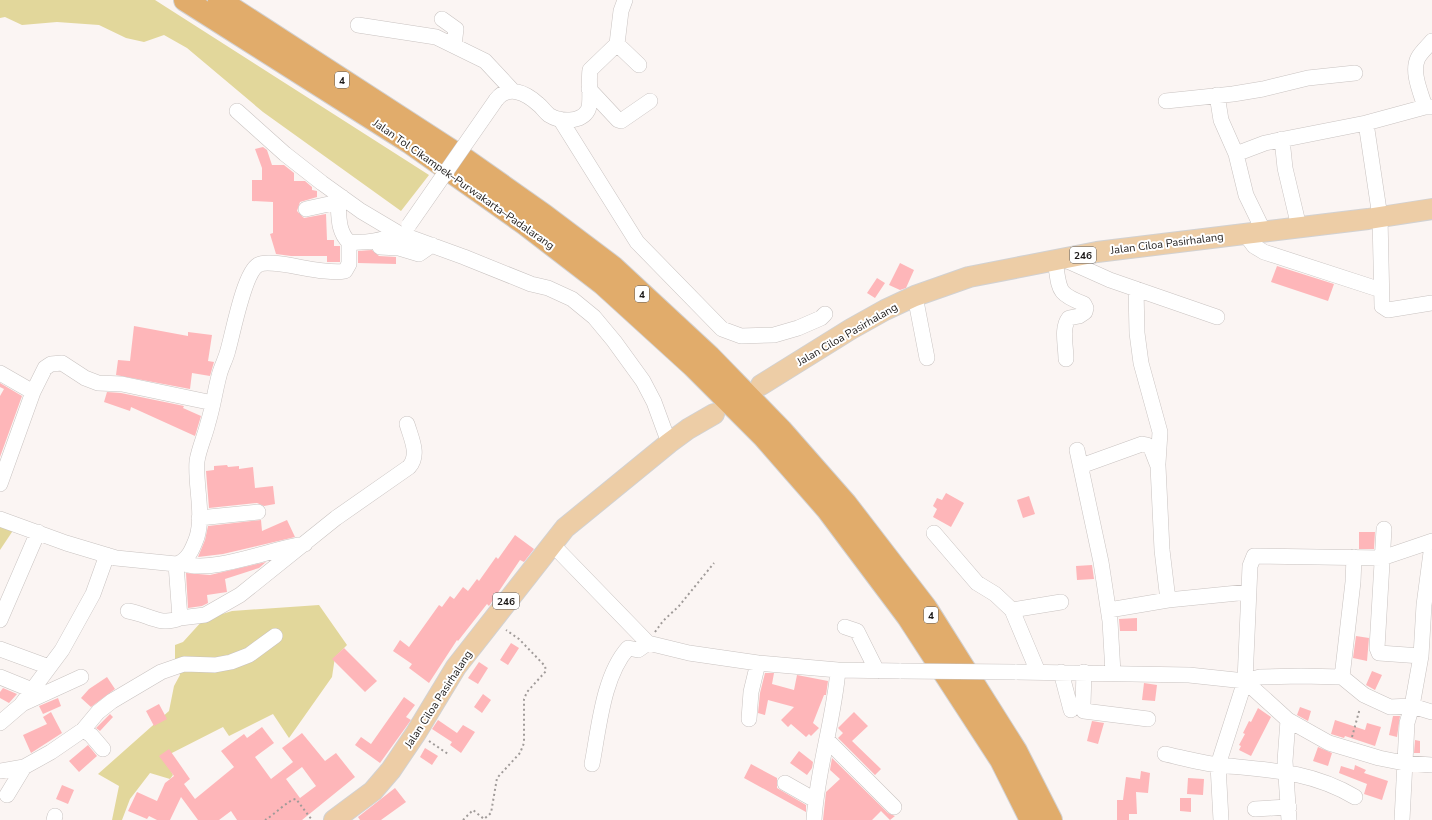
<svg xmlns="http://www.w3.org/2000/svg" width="1432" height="820" font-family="'Nunito Sans',sans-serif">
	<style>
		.green { fill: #e2d79b }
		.building { fill: #feb6b9; fill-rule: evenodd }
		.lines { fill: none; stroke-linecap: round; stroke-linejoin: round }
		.minor-casing { stroke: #c9c3c1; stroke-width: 16 }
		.major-casing { stroke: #d2d1d1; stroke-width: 22 }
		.highway-casing { stroke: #d2d1d1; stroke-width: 24 }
		.path { stroke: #a09b99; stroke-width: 2; stroke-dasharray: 2 3; stroke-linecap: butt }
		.minor { stroke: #fff; stroke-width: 15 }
		.major { stroke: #edcda6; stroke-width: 20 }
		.highway { stroke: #e1ac6b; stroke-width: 22 }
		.minor-bridge-casing { stroke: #c9c3c1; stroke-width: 16; stroke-linecap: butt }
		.minor-bridge { stroke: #fff; stroke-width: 15 }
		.labels { text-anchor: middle; stroke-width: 4; stroke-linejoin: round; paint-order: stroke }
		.shield { fill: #fff; stroke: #615f5e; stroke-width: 1 }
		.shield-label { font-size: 10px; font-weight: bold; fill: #1d1a19 }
		.street-label { font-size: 11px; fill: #1d1a19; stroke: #fff }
	</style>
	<rect width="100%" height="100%" fill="#fbf5f3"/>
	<path class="green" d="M 0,0 L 155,0 L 429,175 L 401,211 L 263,112 L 187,48 L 164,35 L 144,42 L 126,38 L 99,25 L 57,22 L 22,25 L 5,17 L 0,18 Z
		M 0,520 L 16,526 L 0,550 Z
		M 319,605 L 347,645 L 335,657 L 332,677 L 289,738 L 273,714 L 229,736 L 223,727 L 164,757 L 173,775 L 170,779 L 150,773 L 130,799 L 122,820 L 112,820 L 119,786 L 98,774 L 169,711 L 174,686 L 180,675 L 175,659 L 175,645 L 183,642 L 203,620 L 232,611 Z"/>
	<path class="building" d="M 263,147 L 267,150 L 272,165 L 284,165 L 294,173 L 294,181 L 305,181 L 312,187 L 312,190 L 317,191 L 317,197 L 300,202 L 297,211 L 304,218 L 326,214 L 327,240 L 334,240 L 334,246 L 340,246 L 340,262 L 327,262 L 327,256 L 291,256 L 276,254 L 270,234 L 273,233 L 273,202 L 252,201 L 252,180 L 262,180 L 262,168 L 255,149 Z
		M 372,250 L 379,256 L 396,257 L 396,264 L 358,263 L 358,251 Z
		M 900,263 L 914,270 L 906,288 L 900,290 L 889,285 Z
		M 1277,266 L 1334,284 L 1328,301 L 1271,282 Z
		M 877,278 L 885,283 L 875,298 L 867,293 Z
		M 134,326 L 188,336 L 188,332 L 212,335 L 208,361 L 214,362 L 210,376 L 192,373 L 190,389 L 116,375 L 118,360 L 130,361 Z
		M 0,383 L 22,396 L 0,457 L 0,396 L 4,389 L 0,387 Z
		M 107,392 L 121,393 L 184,406 L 183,408 L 201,416 L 195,436 L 131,407 L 130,411 L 104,402 Z
		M 227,465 L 228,467 L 239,466 L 239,469 L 253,467 L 255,488 L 273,486 L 275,504 L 264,506 L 257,503 L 209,508 L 206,471 L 214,470 L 214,466 Z
		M 946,493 L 964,503 L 951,527 L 933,517 L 937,509 L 933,506 L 937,498 L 942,500 Z
		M 1029,496 L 1035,514 L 1023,518 L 1017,500 Z
		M 261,520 L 262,531 L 287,520 L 295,537 L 223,554 L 198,557 L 205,540 L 208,526 Z
		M 1359,532 L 1375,532 L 1374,549 L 1359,549 Z
		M 515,535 L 534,549 L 524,562 L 520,560 L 489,606 L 487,604 L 458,641 L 457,640 L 429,683 L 409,668 L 412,664 L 393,651 L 400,640 L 409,647 L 439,605 L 442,607 L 450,596 L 454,599 L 463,587 L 468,591 L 477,579 L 479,581 L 496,557 L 498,559 Z
		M 266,562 L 259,568 L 225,579 L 227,592 L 207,595 L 208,603 L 202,606 L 188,608 L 186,573 L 210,575 Z
		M 1092,565 L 1094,579 L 1077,580 L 1076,566 Z
		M 1137,618 L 1137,631 L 1120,631 L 1119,619 Z
		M 1356,636 L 1369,638 L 1367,661 L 1353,658 Z
		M 511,643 L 519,648 L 508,665 L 500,660 Z
		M 344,648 L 377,681 L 365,692 L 332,659 Z
		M 479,662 L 488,668 L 478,684 L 468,678 Z
		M 1372,671 L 1382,675 L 1375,690 L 1366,685 Z
		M 765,673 L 774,673 L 772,684 L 794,690 L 797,675 L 828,681 L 826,695 L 824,695 L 813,723 L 819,728 L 811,736 L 809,734 L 806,737 L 791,724 L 788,727 L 781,720 L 794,707 L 768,700 L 765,715 L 758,713 L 760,693 Z
		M 107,677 L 115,689 L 91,707 L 81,698 L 89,689 Z
		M 1144,683 L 1157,685 L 1155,701 L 1142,700 Z
		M 3,688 L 17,694 L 9,703 L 0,698 L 0,692 Z
		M 483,694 L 491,700 L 482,713 L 474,707 Z
		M 404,697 L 415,705 L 406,717 L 411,720 L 380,763 L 355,745 L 361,737 L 371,744 Z
		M 58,698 L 61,706 L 43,714 L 39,706 Z
		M 159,704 L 167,719 L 154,726 L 146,711 Z
		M 1300,707 L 1311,711 L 1308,721 L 1297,715 Z
		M 1258,708 L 1271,717 L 1251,756 L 1239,750 L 1241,746 L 1239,745 L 1245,734 L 1243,733 L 1249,721 L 1251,722 Z
		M 51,712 L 62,733 L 31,753 L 23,735 L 47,724 L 43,717 Z
		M 854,712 L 868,726 L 852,741 L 881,769 L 875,775 L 838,738 L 843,733 L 838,728 Z
		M 110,714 L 113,717 L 100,731 L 96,728 Z
		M 1393,716 L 1400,716 L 1397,737 L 1389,735 Z
		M 438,720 L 457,733 L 463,725 L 475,732 L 461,753 L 450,745 L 452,742 L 432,729 Z
		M 1335,720 L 1365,730 L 1367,723 L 1381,727 L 1375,746 L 1345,736 L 1344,738 L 1331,734 Z
		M 1092,721 L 1104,723 L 1098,744 L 1087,741 Z
		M 262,727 L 274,743 L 255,757 L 271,779 L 293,762 L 282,748 L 302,733 L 325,761 L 336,753 L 355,777 L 302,820 L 237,820 L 231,811 L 219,820 L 198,820 L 181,797 L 170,820 L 157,820 L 149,816 L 147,819 L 128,811 L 137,792 L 157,801 L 165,783 L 174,776 L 159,756 L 169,749 L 190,779 L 184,784 L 195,799 L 234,767 L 221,751 L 244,734 L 247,738 ZM 302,767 L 316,786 L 300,798 L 286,779 Z
		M 1415,740 L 1420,741 L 1420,753 L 1414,753 Z
		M 88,745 L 97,756 L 79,772 L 69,761 Z
		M 1318,747 L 1332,753 L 1328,766 L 1313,761 Z
		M 425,748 L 438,756 L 432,765 L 420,757 Z
		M 799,751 L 813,762 L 812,768 L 807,775 L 790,763 Z
		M 832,758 L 888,813 L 895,816 L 890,820 L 881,811 L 872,820 L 823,820 L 826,792 L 840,779 L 830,770 Z
		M 751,764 L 777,778 L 777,788 L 806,805 L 806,812 L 744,778 Z
		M 1355,765 L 1366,770 L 1364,773 L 1388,781 L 1382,800 L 1364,794 L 1367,784 L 1339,773 L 1341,766 L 1354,770 Z
		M 1141,771 L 1150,773 L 1148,793 L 1136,792 L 1137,814 L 1129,814 L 1129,820 L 1117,820 L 1117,800 L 1123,800 L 1126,777 L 1140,779 Z
		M 1188,778 L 1204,779 L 1203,795 L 1187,794 Z
		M 62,785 L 74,790 L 68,804 L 56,799 Z
		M 395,788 L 406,802 L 381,820 L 360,820 L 358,817 Z
		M 1180,798 L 1191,798 L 1191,812 L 1180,811 Z"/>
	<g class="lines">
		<g class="minor-casing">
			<path id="minor" d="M 442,19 L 456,29 L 454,45
				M 358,25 L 436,37 L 485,61 L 512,90
				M 617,44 L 639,65
				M 589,89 L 618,120 L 621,121 L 650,101
				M 1217,95 L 1221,120 L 1236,154 L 1246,195 L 1264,232
				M 496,100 C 508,84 526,93 538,104 C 542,107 545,112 549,115 C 560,122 581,123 588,110 C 592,102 588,81 590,70 L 617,44 L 621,11 L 625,0
				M 1166,101 L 1233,94 L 1263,89 L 1308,78 L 1355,73
				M 1425,107 C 1421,93 1411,72 1418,58 C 1421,52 1428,46 1432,41
				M 237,111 L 285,154 L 322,183 L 361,211 L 398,233 L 464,257 L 531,284 L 548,288 L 572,299 L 594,317 L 614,341 L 643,381 L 654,402 L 669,443
				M 560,119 L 637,242 L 722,329 L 741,336 L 774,335 L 798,328 L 821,318 L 825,314
				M 1366,123 L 1380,217 L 1382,306 L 1388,310 L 1432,303
				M 1282,139 L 1285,168 L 1299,227
				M 1236,154 L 1265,143 L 1366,123 L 1425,107 L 1432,107
				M 342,197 L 338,202 C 339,217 338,232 349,242 C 368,243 381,241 398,233
				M 306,209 L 338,202
				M 1245,234 L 1254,246 L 1264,252 L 1381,290
				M 380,247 L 399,248 L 419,254 L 432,245
				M 1063,259 L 1110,280 L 1217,317
				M 1055,261 C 1060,290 1056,293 1084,304 L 1086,308 L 1085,312 L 1079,316 L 1069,318 C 1061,328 1066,346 1066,359
				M 1136,289 L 1137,333 L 1141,363 L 1160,432 L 1158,463
				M 915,296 L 927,358
				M 0,373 L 33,392
				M 1077,450 L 1101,562 L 1110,621 L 1113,673
				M 1081,466 L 1142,444 L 1147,445 L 1151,448 L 1158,466 L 1162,550 L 1168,600
				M 0,484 L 33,392 L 45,368 L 51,364 L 62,363 L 85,378 L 98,383 L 122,384 L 213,403
				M 199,518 L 258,512
				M 0,519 L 66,543 L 116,558 L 176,564 C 188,561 193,548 197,537 C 204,513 195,485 197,461 C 199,448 205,436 208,423 C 213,407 215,391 219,376 C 221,367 226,359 228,350 C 233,333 244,273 258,265 C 271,257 324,276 345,271 L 349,264 L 349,242
				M 1384,529 L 1377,648 L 1379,653 L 1421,656
				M 934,533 L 977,583 L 995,594 L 1012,610 L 1038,672
				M 551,543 L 648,643 L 689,653 L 758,663 L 838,670 L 901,671
				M 182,563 C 210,575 273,548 305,544
				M 176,564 L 180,618 L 205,615 L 240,595 L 336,518 L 409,467 C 420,455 411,438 407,424
				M 1012,610 L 1061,602
				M 1109,610 L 1168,600 L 1248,592
				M 128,611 C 148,614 160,627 180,618
				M 0,620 L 38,532
				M 845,627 L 857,631 L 877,671
				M 0,649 L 49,667
				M 1015,672 L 1189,675 L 1245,681 L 1288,720 L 1329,743 L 1379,758 L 1404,763 L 1432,765
				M 1061,672 L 1071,710
				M 1084,672 L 1083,704 L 1084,711 L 1148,719
				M 0,677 L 32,690
				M 1342,677 L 1353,582 L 1354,557
				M 1245,681 L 1260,677 L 1301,676 L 1342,677 L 1364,695 L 1390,707 L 1412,706 L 1432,712
				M 22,704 L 81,677
				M 749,719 L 751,692 L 758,663
				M 1288,720 L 1285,761 L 1289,820
				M 0,723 L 21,705 L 62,650 L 93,594 L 107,555
				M 83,730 L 91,735 L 103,749
				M 828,741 L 894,807
				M 1165,754 C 1183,758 1201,763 1219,765 C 1269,770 1311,771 1355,797
				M 592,764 C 599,728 603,676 628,648 L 638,650 L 648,643
				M 0,771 L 24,767 L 51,752 L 83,730 L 98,712 L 112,701 L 161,672 L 184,664 L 215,665 L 231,662 L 249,655 L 275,636
				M 785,783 L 815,800
				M 7,795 L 24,767
				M 1255,809 L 1289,807
				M 54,820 L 55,816
				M 814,820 C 817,769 834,720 838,670
				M 1221,820 L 1218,765 L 1245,681 L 1250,566 L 1254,556 L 1382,558 L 1432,541
				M 1402,820 L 1407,723 L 1412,706 L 1421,656 L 1424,605 L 1432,545"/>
		</g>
		<g class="major-casing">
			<path id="major" d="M 761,385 L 851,329 L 885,310 L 915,296 L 969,277 L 1097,252 L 1368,219 L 1432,209
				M 334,820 L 373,791 L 391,770 L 416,733 L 456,667 L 565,528 L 669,443 L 688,429 L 714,414"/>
		</g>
		<g class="highway-casing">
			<path id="highway" d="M 185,0 L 409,142 L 525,224 L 603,284 L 693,366 L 764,437 L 827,509 L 908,617 L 1001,760 L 1031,820
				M 219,0 L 466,160 L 544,215 L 613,267 L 709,356 L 781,430 L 846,504 L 926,608 L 1016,751 L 1051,820"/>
		</g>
		<path class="path" d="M 655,632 L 663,621 L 679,606 L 714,563
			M 1352,737 L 1360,708
			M 429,741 L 448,754
			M 265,820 C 274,815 288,800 296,799 L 312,820
			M 463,820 L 473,810 L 484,819 L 491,813 L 497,778 L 520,753 L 524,743 L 524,699 L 527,692 L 546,671 L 545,666 L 519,639 L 506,630"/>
		<use href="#minor" class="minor"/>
		<use href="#major" class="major"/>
		<use href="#highway" class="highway"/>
		<g class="minor-bridge-casing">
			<path id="minor-bridge" d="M 409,225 L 496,100
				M 901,671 L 1015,672"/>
		</g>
		<use href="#minor-bridge" class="minor-bridge"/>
	</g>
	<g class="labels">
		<g class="shield">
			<rect x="335" y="72" width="14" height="16" rx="3"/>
			<rect x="1070" y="247" width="26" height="16" rx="3"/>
			<rect x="635" y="286" width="14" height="16" rx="3"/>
			<rect x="493" y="593" width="26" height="16" rx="3"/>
			<rect x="924" y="607" width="14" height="16" rx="3"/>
		</g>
		<g class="shield-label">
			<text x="342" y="84">4</text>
			<text x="1083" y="259">246</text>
			<text x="642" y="298">4</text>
			<text x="506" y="605">246</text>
			<text x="931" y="619">4</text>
		</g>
		<g class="street-label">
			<text transform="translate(464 184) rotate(35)" y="4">Jalan Tol Cikampek–Purwakarta–Padalarang</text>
			<text transform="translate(1167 243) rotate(-7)" y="4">Jalan Ciloa Pasirhalang</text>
			<text transform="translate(847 334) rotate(-30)" y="4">Jalan Ciloa Pasirhalang</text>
			<text transform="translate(438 699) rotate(-57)" y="4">Jalan Ciloa Pasirhalang</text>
		</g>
	</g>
</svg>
